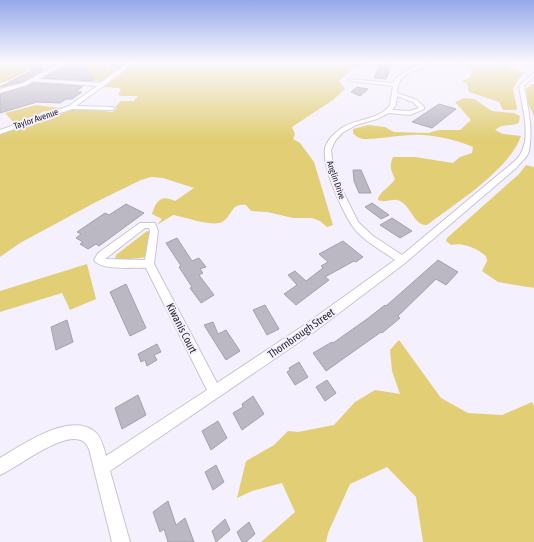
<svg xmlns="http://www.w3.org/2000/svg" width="534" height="542" font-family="'Asap Condensed',sans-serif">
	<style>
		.green { fill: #e2ce75 }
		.building { fill: #bbb7c3; stroke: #a4a0ac }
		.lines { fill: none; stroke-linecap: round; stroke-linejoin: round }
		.minor-casing { stroke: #c8c4d0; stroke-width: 2 }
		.minor { fill: #fff; fill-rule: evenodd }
		.labels { text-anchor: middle; stroke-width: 4; stroke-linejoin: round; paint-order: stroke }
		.far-street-label { font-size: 9px; fill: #2b292e; stroke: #f5f0fd }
		.street-label { font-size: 11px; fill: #2b292e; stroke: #f5f0fd }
	</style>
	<rect width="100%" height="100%" fill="#f5f0fd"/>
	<path class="green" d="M 0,63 L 20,63 L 28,71 L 8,81 L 0,83 Z
		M 92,63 L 106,63 L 107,66 L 106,70 L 98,74 L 108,70 L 110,68 L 109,63 L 123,63 L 124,65 L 103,81 L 74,80 L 82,77 L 75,67 Z
		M 138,63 L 368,63 L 354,67 L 339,81 L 345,89 L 333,100 L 292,127 L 295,134 L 293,139 L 300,143 L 314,162 L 333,225 L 327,227 L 320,221 L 312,218 L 293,218 L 267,212 L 251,211 L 246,205 C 230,203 233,216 222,222 C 211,227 185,217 173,215 L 157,225 L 162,219 L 152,214 C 156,201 161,194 175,201 L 194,188 L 163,178 L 151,177 L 141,180 L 96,202 L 20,243 L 0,257 L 0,135 L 78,108 L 113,112 L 117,108 L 115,107 L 121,101 L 134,101 L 138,96 L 120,96 L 118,94 L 121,90 L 119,88 L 104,87 L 132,65 Z
		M 454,63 L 465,63 L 481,67 L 499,63 L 512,63 L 507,67 L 526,73 L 519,78 L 513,89 L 517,108 L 516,110 L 503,110 L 499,102 L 469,92 L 467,84 L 462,81 L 470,77 L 472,73 L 471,69 Z
		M 532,84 L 534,84 L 534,116 L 528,103 L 526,89 Z
		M 464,98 L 474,99 L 492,111 L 514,113 L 520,116 L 519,122 L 517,124 L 501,126 L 495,130 L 503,134 L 521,136 C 510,169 455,204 427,225 C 413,226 411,203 397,200 C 391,199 385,203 378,200 L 378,198 C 383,189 390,187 395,179 C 391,171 389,166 393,157 L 415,157 L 453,163 L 460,157 L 472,153 L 473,147 C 457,140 439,136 422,135 C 403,134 385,139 366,139 C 361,139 356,137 353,133 L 353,129 L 368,125 L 385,127 L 394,132 L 428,133 L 439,130 L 460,130 L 471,120 L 455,102 Z
		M 36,105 L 60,108 L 48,113 L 45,111 L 40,113 L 41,115 L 15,124 L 5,113 Z
		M 526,165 L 534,167 L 534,288 L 498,282 L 482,271 L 487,261 L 486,256 C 477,248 462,242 451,245 L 446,241 L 447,238 L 519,174 Z
		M 147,231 L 150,232 L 148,257 L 122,260 L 115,259 L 116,255 Z
		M 87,264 L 96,299 L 70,310 L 62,293 L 0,312 L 0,291 Z
		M 399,340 L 441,398 L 468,413 L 502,415 L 532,402 L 534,406 L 534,542 L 423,542 L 416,497 L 387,467 L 350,484 L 328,533 L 326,542 L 261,542 L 295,512 L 282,483 L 252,491 L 237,498 L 246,461 L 274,445 L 288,431 L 298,432 L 334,425 L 355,402 L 375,390 L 400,394 L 392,371 L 390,350 Z"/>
	<path class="building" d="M 24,63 L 34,63 L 43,70 L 22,82 L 0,87 L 31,71 Z
		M 77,63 L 83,63 L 94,80 L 91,81 L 43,78 L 67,65 Z
		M 390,63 L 392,63 L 386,79 L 374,78 L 379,67 Z
		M 33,83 L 83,86 L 76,92 L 82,92 L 72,99 L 66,99 L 60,103 L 37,102 L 0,113 L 0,94 L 27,86 Z
		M 357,87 L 361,88 L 368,89 L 360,96 L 351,92 Z
		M 439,104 L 456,109 L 432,128 L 412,122 Z
		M 353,170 L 361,170 L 371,193 L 359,193 L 354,181 Z
		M 372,203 L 389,215 L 381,219 L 365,207 Z
		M 126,204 L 144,213 L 99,246 L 96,244 L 88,249 L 80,244 L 83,242 L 76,238 L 81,234 L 77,232 L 105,213 L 109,215 Z
		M 392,218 L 412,231 L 400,238 L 380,225 Z
		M 177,238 L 192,261 L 199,258 L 206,267 L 200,269 L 203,273 L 199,275 L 214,295 L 201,303 L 190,288 L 192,287 L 179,267 L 181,266 L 166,243 Z
		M 343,241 L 363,257 L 356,262 L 354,261 L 325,277 L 329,280 L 296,305 L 284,294 L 297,285 L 288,275 L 295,271 L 306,281 L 323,268 L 321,266 L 328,262 L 319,254 Z
		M 438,260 L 458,272 L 446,285 L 436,279 L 398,316 L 400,318 L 382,333 L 381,332 L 326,371 L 313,353 L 332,342 L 333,343 L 367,319 L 385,305 L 386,306 Z
		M 126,284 L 146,328 L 130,336 L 110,292 Z
		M 265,305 L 279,329 L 267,335 L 253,310 Z
		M 67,320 L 73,342 L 56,350 L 51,327 Z
		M 213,322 L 218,334 L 226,330 L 240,351 L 226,360 L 204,325 Z
		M 157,344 L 161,352 L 154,355 L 157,360 L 147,366 L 145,360 L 141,362 L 138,354 Z
		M 299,362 L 308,377 L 295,385 L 287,372 L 290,370 L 289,368 Z
		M 327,380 L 336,393 L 325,401 L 316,387 Z
		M 138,395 L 146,415 L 122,429 L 115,408 Z
		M 253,396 L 264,414 L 242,430 L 233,413 L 243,407 L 242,404 Z
		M 218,421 L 227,438 L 211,450 L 202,431 Z
		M 216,465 L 224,482 L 213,490 L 205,472 Z
		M 168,501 L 176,525 L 185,518 L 194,542 L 168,542 L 164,529 L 160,532 L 153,512 Z
		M 225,519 L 230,530 L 216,542 L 212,531 Z
		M 249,522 L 255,534 L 246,542 L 242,542 L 237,532 Z"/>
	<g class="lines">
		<g class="minor-casing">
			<path id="minor" d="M 60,63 L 65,63 L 38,79 L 100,83 L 127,63 L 131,63 L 124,71 L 76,106 L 112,107 L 114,108 L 114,110 L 72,109 L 0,134 L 0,130 L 69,106 L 97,86 L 33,81 L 27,85 L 0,93 L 0,89 L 23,83 Z
				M 428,63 L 434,63 C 419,72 398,69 397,93 L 417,100 L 424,107 L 424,109 L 410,115 L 389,113 L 377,119 L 356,125 L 342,133 L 335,141 L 331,150 L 332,159 L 338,181 L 358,222 L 373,236 L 402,255 L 516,160 C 534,142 522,108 519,86 L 534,73 L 534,76 L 524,86 C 528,107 534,133 528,154 C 525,159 520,163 516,168 L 405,263 L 314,332 L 110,471 L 130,542 L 112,542 L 89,449 C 88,447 86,443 84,442 C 66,428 17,468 0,475 L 0,458 C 22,445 69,412 94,431 C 101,436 104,448 106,456 L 207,390 L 146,268 C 134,267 101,271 94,260 L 98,253 L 140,223 L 155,223 L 158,231 L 154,264 L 217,383 L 306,324 L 395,260 C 383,251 369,244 358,233 C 345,219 322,168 325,149 C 326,142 333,134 339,130 C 354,118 379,121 390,105 L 393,86 L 350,81 L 348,79 L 393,83 C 401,70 414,67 428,63 ZM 397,96 L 413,102 L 419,108 L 410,111 L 392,110 L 396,105 ZM 145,228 L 149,228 L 150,231 L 145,260 L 105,259 Z"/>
		</g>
		<use href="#minor" class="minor"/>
	</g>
	<linearGradient id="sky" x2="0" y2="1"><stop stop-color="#95a8ea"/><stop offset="0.45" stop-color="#faf8fe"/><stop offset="1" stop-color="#faf8fe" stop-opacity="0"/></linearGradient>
	<rect width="534" height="139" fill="url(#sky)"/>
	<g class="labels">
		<g class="far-street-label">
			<text transform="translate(36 119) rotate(-19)" y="3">Taylor Avenue</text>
			<text transform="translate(336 180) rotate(71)" y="3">Anglin Drive</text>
		</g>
		<g class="street-label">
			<text transform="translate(182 328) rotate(63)" y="4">Kiwanis Court</text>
			<text transform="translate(301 333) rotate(-35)" y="4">Thornbrough Street</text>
		</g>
	</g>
</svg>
